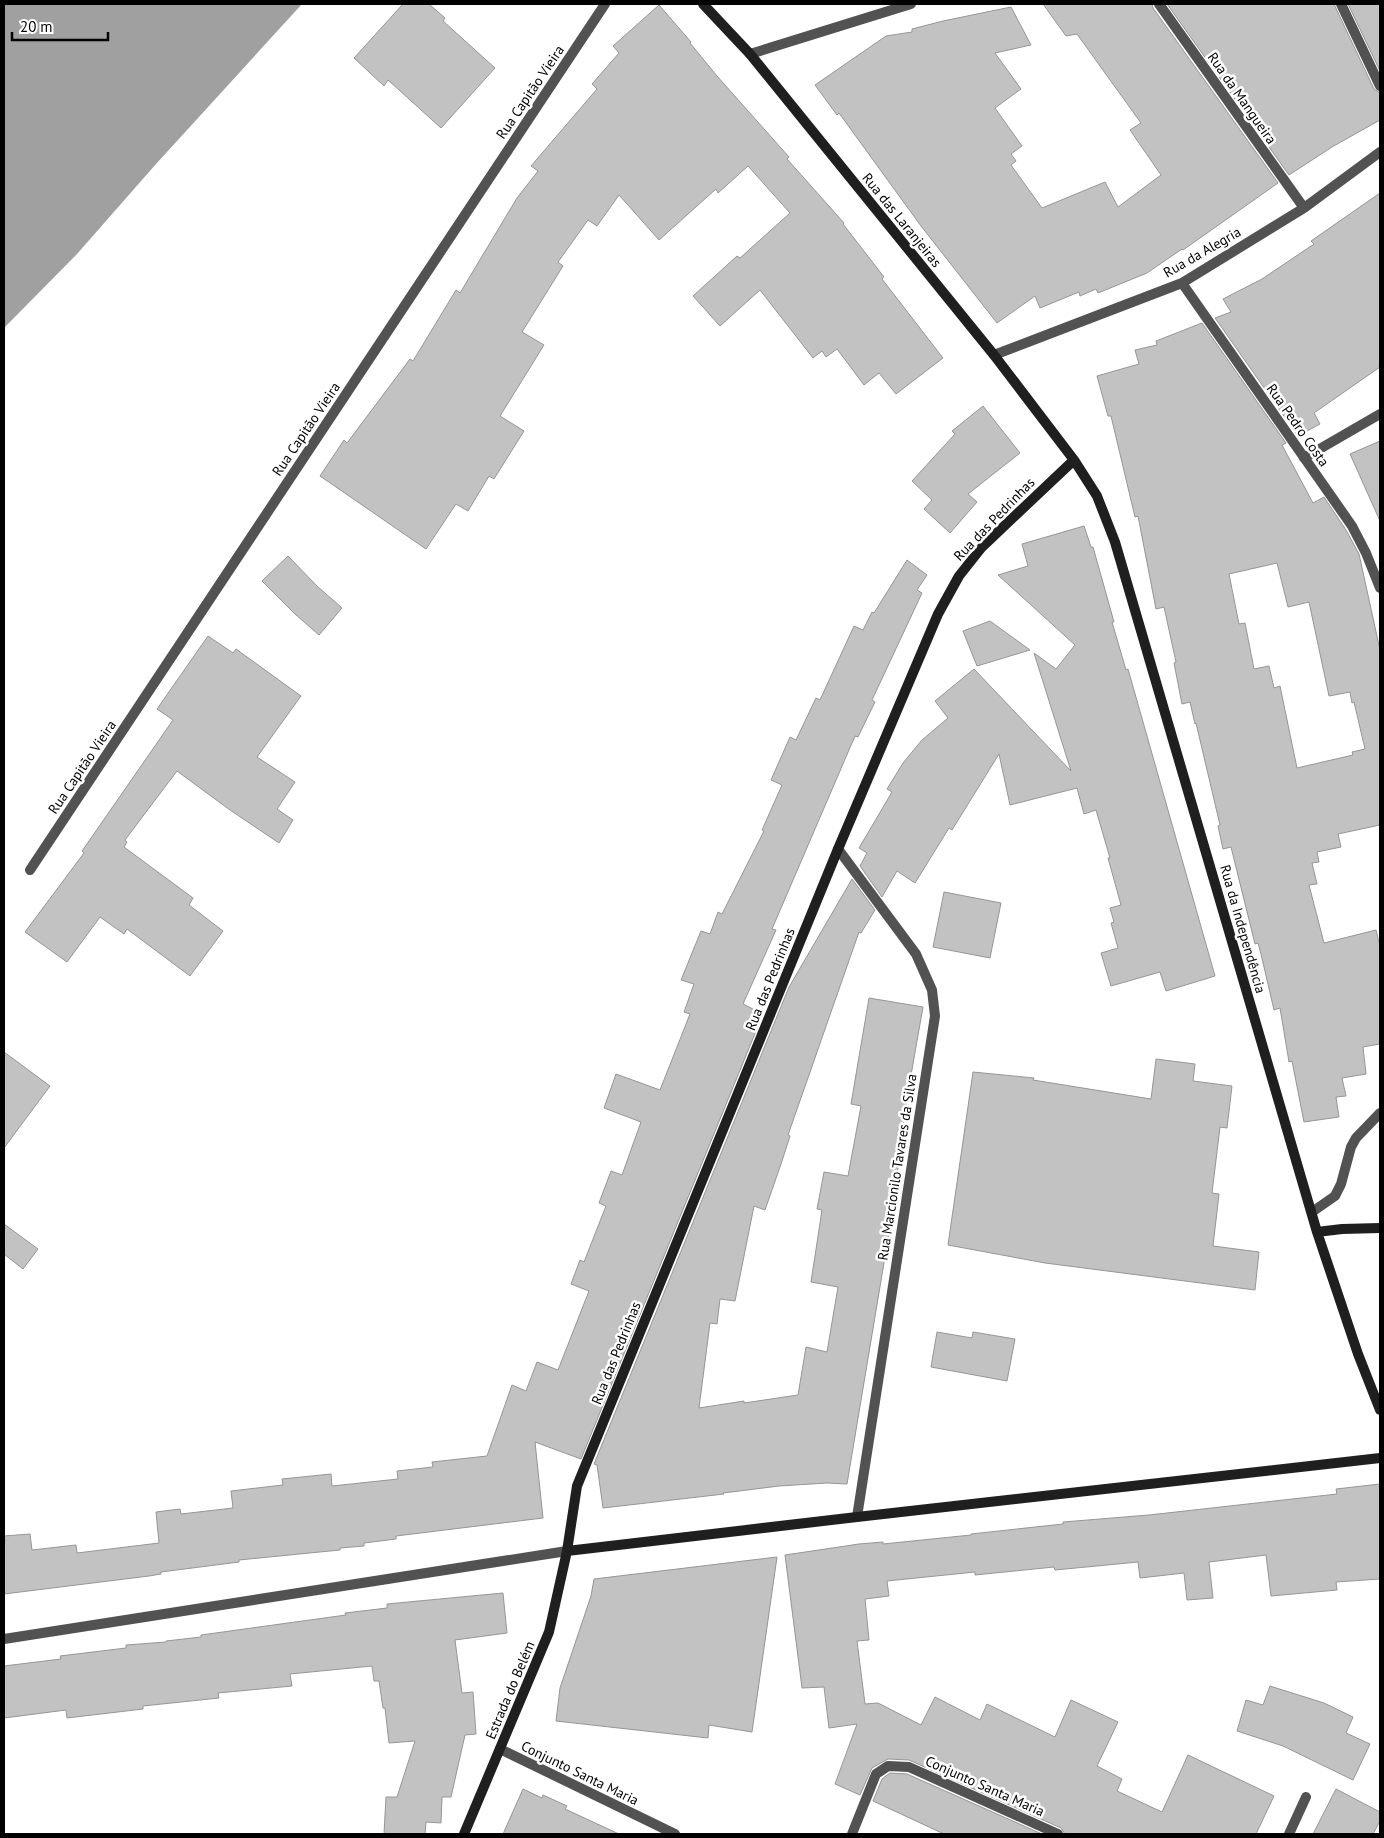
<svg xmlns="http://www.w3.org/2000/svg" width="1384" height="1838" font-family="'PT Sans',sans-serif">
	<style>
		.water { fill: #a0a0a0 }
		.building { fill: #c2c2c2; stroke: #969696; fill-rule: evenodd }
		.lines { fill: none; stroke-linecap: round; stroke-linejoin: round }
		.street { stroke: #525252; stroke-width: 10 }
		.secondary { stroke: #1f1f1f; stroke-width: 10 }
		.labels { text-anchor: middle; stroke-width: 5; stroke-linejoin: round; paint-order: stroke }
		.street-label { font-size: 14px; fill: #000; stroke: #fff }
	</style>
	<rect width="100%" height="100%" fill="#fff"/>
	<path class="water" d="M 4,4 L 302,4 L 156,164 L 77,254 L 4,328 Z"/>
	<path class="building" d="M 403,4 L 429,4 L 445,18 L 443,21 L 495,68 L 441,128 L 388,80 L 384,86 L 354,58 Z
		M 1043,4 L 1152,4 L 1153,8 L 1278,183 L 1183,250 L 1182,249 L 1147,273 L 1098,293 L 1096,289 L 1080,296 L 1079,292 L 1040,308 L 1035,296 L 997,323 L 921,226 L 839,113 L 837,115 L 815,85 L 886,36 L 912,32 L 912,29 L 943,21 L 1011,7 L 1031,45 L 995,53 L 1021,89 L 995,108 L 1022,146 L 1011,154 L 1016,161 L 1011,165 L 1042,208 L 1105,182 L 1118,207 L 1161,175 L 1130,130 L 1141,123 L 1077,34 L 1066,36 Z
		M 1167,4 L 1334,4 L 1374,89 L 1380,93 L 1380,120 L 1332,147 L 1289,175 Z
		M 1348,4 L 1380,4 L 1380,71 Z
		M 659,5 L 691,42 L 690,43 L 717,76 L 789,157 L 787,159 L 844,223 L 843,224 L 884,277 L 882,279 L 943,358 L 896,394 L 879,373 L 864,385 L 837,349 L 826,357 L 822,351 L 813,358 L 760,290 L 720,326 L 693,296 L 737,256 L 740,258 L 790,213 L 748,166 L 718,193 L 716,189 L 659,240 L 619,195 L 597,226 L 588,220 L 558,262 L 563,266 L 522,332 L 544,345 L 500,416 L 524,431 L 494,479 L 489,476 L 468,511 L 456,504 L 426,549 L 320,476 L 344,440 L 347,443 L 410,359 L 413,361 L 456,290 L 460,293 L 517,198 L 538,171 L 531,166 L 597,89 L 592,84 L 619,53 L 613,46 Z
		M 1380,193 L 1380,367 L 1314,413 L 1320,424 L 1298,436 L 1215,318 L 1231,312 L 1223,299 L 1262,279 L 1314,244 L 1311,241 Z
		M 1202,323 L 1286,443 L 1282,445 L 1313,503 L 1324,497 L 1346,530 L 1359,554 L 1380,650 L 1380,825 L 1338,834 L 1341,847 L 1317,852 L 1319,862 L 1312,863 L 1317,884 L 1309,885 L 1324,943 L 1376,930 L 1380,946 L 1380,1044 L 1363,1047 L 1366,1074 L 1342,1078 L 1346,1096 L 1336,1097 L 1339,1117 L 1304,1122 L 1292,1061 L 1289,1062 L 1280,1008 L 1274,1010 L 1261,954 L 1258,943 L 1255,944 L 1231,847 L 1223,849 L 1218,826 L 1220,825 L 1196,723 L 1195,724 L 1190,702 L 1182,704 L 1174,663 L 1176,662 L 1164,607 L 1156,609 L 1138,516 L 1135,517 L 1111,416 L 1108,416 L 1097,376 L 1139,364 L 1135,350 L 1157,345 L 1156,341 ZM 1277,563 L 1288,607 L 1309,602 L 1329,696 L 1350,692 L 1352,703 L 1354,702 L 1365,749 L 1352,752 L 1353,755 L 1297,768 L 1280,686 L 1274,688 L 1269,666 L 1254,669 L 1245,623 L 1239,624 L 1229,574 Z
		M 983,406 L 1020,453 L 968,494 L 977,502 L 950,533 L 924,509 L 932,500 L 912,481 L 955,434 L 952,431 Z
		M 1380,441 L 1380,521 L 1350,454 Z
		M 1084,526 L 1091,547 L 1093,547 L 1114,622 L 1112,622 L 1126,670 L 1128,669 L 1215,976 L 1166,991 L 1160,972 L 1111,986 L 1101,953 L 1118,948 L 1111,923 L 1114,922 L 1110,908 L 1121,905 L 1108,858 L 1110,858 L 1096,810 L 1084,814 L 1077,788 L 1010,805 L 999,754 L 952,830 L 949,828 L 915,883 L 897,871 L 882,897 L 860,866 L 867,853 L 859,848 L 892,792 L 887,789 L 903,763 L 922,740 L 948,718 L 935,701 L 974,669 L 1071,771 L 1034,653 L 1056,669 L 1075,645 L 998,575 L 1028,566 L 1022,544 Z
		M 288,556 L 317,586 L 342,608 L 319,635 L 295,614 L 262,581 Z
		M 907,560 L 927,575 L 917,590 L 922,593 L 872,700 L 875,702 L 858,737 L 855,736 L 772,929 L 776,930 L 743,1004 L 763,1014 L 581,1459 L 535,1442 L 543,1518 L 396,1536 L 396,1539 L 364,1543 L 364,1546 L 340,1548 L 340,1550 L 239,1560 L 239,1562 L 161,1572 L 161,1574 L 149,1576 L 4,1594 L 4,1536 L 30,1534 L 32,1550 L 76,1545 L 77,1553 L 159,1543 L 156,1512 L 180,1509 L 181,1514 L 233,1508 L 231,1491 L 283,1485 L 282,1479 L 331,1474 L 332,1486 L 398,1479 L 397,1471 L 433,1467 L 432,1462 L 487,1456 L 512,1385 L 526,1391 L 537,1362 L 558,1370 L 589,1291 L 571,1284 L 580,1260 L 584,1262 L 606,1206 L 599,1203 L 611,1171 L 622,1175 L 641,1122 L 604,1108 L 616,1074 L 660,1090 L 690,1014 L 684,1012 L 694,984 L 681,980 L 701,931 L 710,934 L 718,912 L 722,914 L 764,831 L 762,830 L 782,785 L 771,780 L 790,737 L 796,740 L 816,698 L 820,700 L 854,626 L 863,630 L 872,612 L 874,613 Z
		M 990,621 L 1030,650 L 977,666 L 963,631 Z
		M 208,636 L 233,653 L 236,649 L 301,696 L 257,757 L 295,782 L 277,809 L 293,820 L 279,843 L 230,810 L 177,771 L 125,840 L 127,842 L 124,847 L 193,898 L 189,905 L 223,931 L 190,976 L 127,929 L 124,934 L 100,917 L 67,962 L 25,932 L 84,853 L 82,851 L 173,720 L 157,709 Z
		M 852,879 L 875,910 L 861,933 L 859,932 L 788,1135 L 790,1136 L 781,1164 L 765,1210 L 754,1206 L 735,1301 L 720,1299 L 717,1324 L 710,1323 L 699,1408 L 744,1401 L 744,1403 L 798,1395 L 806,1347 L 827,1352 L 838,1287 L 811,1282 L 822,1210 L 817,1209 L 824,1172 L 848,1176 L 861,1106 L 851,1104 L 869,998 L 923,1007 L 904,1115 L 905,1115 L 899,1151 L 901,1151 L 895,1185 L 897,1185 L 847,1484 L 827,1483 L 779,1486 L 723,1493 L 724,1494 L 603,1508 L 597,1465 L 594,1464 L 789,987 Z
		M 944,892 L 1001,903 L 990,958 L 933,947 Z
		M 4,1052 L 50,1086 L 4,1148 Z
		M 1156,1059 L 1195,1064 L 1193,1081 L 1232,1086 L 1227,1128 L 1220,1127 L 1212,1193 L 1219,1194 L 1213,1246 L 1259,1252 L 1255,1290 L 1045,1263 L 948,1245 L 973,1072 L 1034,1078 L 1033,1080 L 1151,1099 Z
		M 4,1224 L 38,1249 L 23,1269 L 4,1254 Z
		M 937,1332 L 972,1338 L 973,1332 L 1015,1339 L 1007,1381 L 931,1367 Z
		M 1380,1484 L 1380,1579 L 1336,1582 L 1337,1590 L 1271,1596 L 1266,1555 L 1209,1562 L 1213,1598 L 1187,1600 L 1184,1573 L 1140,1578 L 1138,1562 L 1055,1570 L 1054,1567 L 975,1575 L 975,1572 L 887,1581 L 889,1596 L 865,1599 L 869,1640 L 857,1641 L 865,1704 L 878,1703 L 921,1725 L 935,1697 L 980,1720 L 987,1704 L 1055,1737 L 1071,1700 L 1118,1722 L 1097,1766 L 1122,1779 L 1117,1791 L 1162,1812 L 1188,1755 L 1274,1796 L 1256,1834 L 1065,1834 L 1061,1828 L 909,1760 L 888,1759 L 872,1768 L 860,1795 L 835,1784 L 857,1724 L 829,1728 L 824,1687 L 802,1688 L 785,1555 L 859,1544 L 883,1542 L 883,1544 L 971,1535 L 971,1534 L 1063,1524 L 1063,1522 L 1149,1515 L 1337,1494 L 1336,1489 Z
		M 777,1557 L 752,1732 L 709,1725 L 708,1738 L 556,1721 L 560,1688 L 591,1596 L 594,1579 Z
		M 503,1593 L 507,1633 L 455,1640 L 462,1693 L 473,1692 L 476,1734 L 465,1735 L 451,1797 L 442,1797 L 441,1823 L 426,1822 L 425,1834 L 384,1834 L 386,1797 L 397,1797 L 415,1741 L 389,1743 L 385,1708 L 383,1708 L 379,1681 L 374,1681 L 372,1666 L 290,1674 L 292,1686 L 218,1693 L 219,1698 L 143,1706 L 143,1709 L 67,1718 L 66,1710 L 4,1718 L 4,1666 L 61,1659 L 60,1656 L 126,1648 L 126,1645 L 166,1642 L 166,1641 L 201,1637 L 201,1635 L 346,1615 L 345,1613 L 387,1608 L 387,1604 Z
		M 1270,1686 L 1324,1703 L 1353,1717 L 1346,1733 L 1370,1744 L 1353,1780 L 1283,1746 L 1237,1731 L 1246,1700 L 1263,1705 Z
		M 890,1773 L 907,1774 L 1042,1834 L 944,1834 L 873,1801 L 882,1779 Z
		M 523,1789 L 542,1798 L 543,1795 L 567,1806 L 565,1809 L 619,1834 L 503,1834 Z
		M 1336,1789 L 1380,1812 L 1380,1821 L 1373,1834 L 1313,1834 Z"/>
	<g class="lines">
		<path class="street" d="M 1159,4 L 1304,208
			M 1341,4 L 1380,86
			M 750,54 L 911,4
			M 1182,283 L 1352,526 L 1366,553 L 1380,588
			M 994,355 L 1182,283 L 1304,208 L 1380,152
			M 1304,458 L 1380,414
			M 838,849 L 916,954 L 932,990 L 935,1016 L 857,1517
			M 30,870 L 605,4
			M 1312,1212 L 1335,1196 L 1341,1184 L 1351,1147 L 1356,1138 L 1380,1113
			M 4,1639 L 567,1551
			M 500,1749 L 675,1834
			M 852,1834 L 876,1774 L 888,1766 L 909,1767 L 1058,1834
			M 1289,1834 L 1306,1797"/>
		<path class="secondary" d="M 703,4 L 750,54 L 994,355 L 1074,460 L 1097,496 L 1115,542 L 1317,1232 L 1358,1354 L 1380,1410
			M 1317,1232 L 1342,1229 L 1380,1228
			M 567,1551 L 857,1517 L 1380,1458
			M 464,1834 L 549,1632 L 567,1551 L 577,1486 L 838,849 L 938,614 L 959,576 L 982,547 L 1074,460"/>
	</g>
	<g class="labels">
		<g class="street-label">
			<text transform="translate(530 92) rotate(-56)" y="5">Rua Capitão Vieira</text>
			<text transform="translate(1242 98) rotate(55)" y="5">Rua da Mangueira</text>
			<text transform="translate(902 220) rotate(51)" y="5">Rua das Laranjeiras</text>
			<text transform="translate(1202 252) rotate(-30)" y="5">Rua da Alegria</text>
			<text transform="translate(1298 425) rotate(55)" y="5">Rua Pedro Costa</text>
			<text transform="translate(306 429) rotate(-56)" y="5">Rua Capitão Vieira</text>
			<text transform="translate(994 519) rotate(-46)" y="5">Rua das Pedrinhas</text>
			<text transform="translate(82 767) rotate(-56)" y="5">Rua Capitão Vieira</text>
			<text transform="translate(1243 929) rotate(74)" y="5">Rua da Independência</text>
			<text transform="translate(770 979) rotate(-68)" y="5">Rua das Pedrinhas</text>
			<text transform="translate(897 1167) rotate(-81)" y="5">Rua Marcionilo Tavares da Silva</text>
			<text transform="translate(616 1353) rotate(-68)" y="5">Rua das Pedrinhas</text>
			<text transform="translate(510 1690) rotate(-67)" y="5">Estrada do Belém</text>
			<text transform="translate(580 1773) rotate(26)" y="5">Conjunto Santa Maria</text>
			<text transform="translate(985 1786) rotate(24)" y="5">Conjunto Santa Maria</text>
		</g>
	</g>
	<rect width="1384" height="1838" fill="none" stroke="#000000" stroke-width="10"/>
	<path d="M12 32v8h96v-8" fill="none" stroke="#000000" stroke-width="2.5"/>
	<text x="20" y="32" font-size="15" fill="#000000" stroke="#ffffff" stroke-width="4" paint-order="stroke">20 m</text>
</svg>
